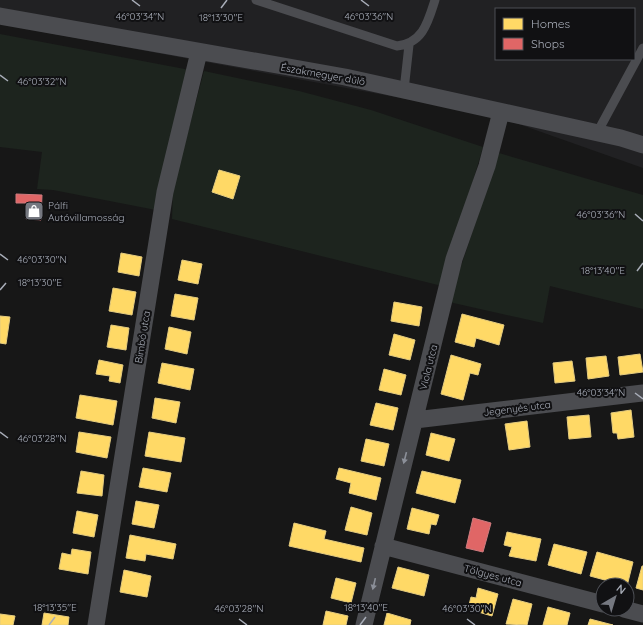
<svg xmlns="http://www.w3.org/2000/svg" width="643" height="625" font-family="Quicksand,sans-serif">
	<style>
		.built { fill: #212123; fill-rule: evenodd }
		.green { fill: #1d241e }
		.homes { fill: #ffd966; stroke: #e5cc7f }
		.shops { fill: #e06666; stroke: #cf7b7f }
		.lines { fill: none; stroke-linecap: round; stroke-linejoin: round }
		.service { stroke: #4b4c50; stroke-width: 9 }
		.minor { stroke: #4b4c50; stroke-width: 17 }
		.oneway { fill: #8c9099 }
		.ticks { fill: none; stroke: #a8adb8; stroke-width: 1.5 }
		.labels { text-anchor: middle; stroke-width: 4; stroke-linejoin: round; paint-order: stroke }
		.street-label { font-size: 10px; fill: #a8adb8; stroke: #111113 }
		.poi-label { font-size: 10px; fill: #a8adb8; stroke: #111113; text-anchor: start }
		.ticks-label { font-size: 10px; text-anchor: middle; fill: #a8adb8; stroke: #111113; stroke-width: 4; stroke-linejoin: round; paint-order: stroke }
	</style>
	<rect width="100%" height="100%" fill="#171717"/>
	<path class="built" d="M 0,0 L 643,0 L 643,168 L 493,115 L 0,24 ZM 496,9 L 634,9 L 634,59 L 496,59 Z"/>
	<path class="green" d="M 0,34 L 190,70 L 161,211 L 53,190 L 37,189 L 42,152 L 0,147 Z
		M 204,71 L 299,91 L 371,110 L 483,147 L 442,286 L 172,219 L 173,189 Z
		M 499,153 L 643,195 L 643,309 L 550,286 L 543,323 L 449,302 Z"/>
	<path class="homes" d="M 219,170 L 240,176 L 233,199 L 212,192 Z
		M 121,253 L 142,257 L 139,276 L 118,272 Z
		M 182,260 L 202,264 L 198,284 L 178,280 Z
		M 113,288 L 136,292 L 132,315 L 109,311 Z
		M 175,294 L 198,298 L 194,320 L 171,316 Z
		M 394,302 L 422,307 L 419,326 L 391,321 Z
		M 462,314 L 504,325 L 499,345 L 476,338 L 474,347 L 455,342 Z
		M 0,316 L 10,317 L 6,344 L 0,343 Z
		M 111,325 L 129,328 L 126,350 L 107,347 Z
		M 169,327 L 191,332 L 187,354 L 165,349 Z
		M 394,334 L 415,340 L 410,360 L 389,355 Z
		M 640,354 L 643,372 L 620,375 L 618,357 Z
		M 451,355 L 481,364 L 478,375 L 470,373 L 463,400 L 441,394 Z
		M 606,356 L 609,376 L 588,379 L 586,358 Z
		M 99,360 L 123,365 L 120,383 L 109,381 L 110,376 L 96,374 Z
		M 572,361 L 575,381 L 555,383 L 553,363 Z
		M 162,363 L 194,369 L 190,390 L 158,383 Z
		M 384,369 L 406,375 L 401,395 L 379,390 Z
		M 80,395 L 117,401 L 113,425 L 76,418 Z
		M 155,398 L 180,402 L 176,423 L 152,418 Z
		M 376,403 L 398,408 L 393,430 L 370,425 Z
		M 631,410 L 634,437 L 618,439 L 617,433 L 613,433 L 611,413 Z
		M 589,415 L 591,437 L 569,439 L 567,417 Z
		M 527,421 L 530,447 L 509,450 L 505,424 Z
		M 79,432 L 111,437 L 107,458 L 76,452 Z
		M 149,432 L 185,438 L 181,462 L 145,456 Z
		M 431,433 L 455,439 L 449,461 L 426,455 Z
		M 366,439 L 389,444 L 384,466 L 361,461 Z
		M 143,468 L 171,473 L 167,492 L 139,487 Z
		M 339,468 L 381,478 L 376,500 L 349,493 L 351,483 L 336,479 Z
		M 81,471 L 104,475 L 102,496 L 77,493 Z
		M 422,471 L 461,480 L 455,503 L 416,493 Z
		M 136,501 L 159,505 L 154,528 L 132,524 Z
		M 351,507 L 372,513 L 367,535 L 345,530 Z
		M 412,508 L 439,515 L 436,525 L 431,524 L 429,534 L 407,529 Z
		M 77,511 L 98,515 L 94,537 L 73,533 Z
		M 294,523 L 326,531 L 324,539 L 364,548 L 361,562 L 289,546 Z
		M 507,532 L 541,539 L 536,561 L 509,556 L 512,547 L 504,545 Z
		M 130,535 L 176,544 L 173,559 L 146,554 L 145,561 L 126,558 Z
		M 554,544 L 587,552 L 581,574 L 548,565 Z
		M 72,549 L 91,552 L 88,574 L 59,569 L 62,553 L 71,555 Z
		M 597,552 L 633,562 L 627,586 L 590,576 Z
		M 642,566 L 643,566 L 643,590 L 636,588 Z
		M 398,567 L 429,575 L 424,596 L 392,588 Z
		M 124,570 L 151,576 L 147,597 L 120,592 Z
		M 336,578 L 356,583 L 351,603 L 331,598 Z
		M 478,588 L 498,594 L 492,616 L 468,609 L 471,597 L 476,598 Z
		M 513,599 L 532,604 L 527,625 L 506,624 Z
		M 548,607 L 570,613 L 567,625 L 543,625 Z
		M 326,611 L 348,616 L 346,625 L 323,625 Z
		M 44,613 L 69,617 L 68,625 L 42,625 Z
		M 387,613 L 411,620 L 410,625 L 384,625 Z
		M 0,614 L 15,616 L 13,625 L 0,625 Z
		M 590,619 L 613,625 L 588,625 Z"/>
	<path class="shops" d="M 16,194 L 42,195 L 41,220 L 26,219 L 26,203 L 16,203 Z
		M 473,518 L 491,523 L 483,552 L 466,548 Z"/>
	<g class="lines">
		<path class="service" d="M 256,0 L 397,46 C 423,43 428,22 435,0
			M 404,90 L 409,45
			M 597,133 L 643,48"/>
		<path class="minor" d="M 0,16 L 345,77 L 621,138 L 643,145
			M 415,420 L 643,393
			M 383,546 L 603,604
			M 624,609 L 643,614
			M 96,625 L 165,192 L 199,52
			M 364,625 L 454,259 L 487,166 L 501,112"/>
	</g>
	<defs><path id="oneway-solid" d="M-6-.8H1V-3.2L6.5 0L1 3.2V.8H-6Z"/></defs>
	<g class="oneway">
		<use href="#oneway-solid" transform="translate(405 458) rotate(104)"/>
		<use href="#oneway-solid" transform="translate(374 584) rotate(103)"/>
	</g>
	<path class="ticks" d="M 132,0 L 140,6M 361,0 L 369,6M 221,8 L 227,0M 0,75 L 8,81M 635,214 L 643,221M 0,254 L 8,260M 637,271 L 643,263M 0,290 L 6,283M 635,393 L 643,399M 0,432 L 8,438M 239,619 L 247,625M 467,619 L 475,625M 49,625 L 55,617M 360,625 L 366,617"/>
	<defs>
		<g id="shop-square" transform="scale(1)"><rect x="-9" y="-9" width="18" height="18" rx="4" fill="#757880" stroke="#111113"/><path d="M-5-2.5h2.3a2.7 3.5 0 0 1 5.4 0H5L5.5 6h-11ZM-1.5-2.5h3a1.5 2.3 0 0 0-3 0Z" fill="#fff"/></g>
	</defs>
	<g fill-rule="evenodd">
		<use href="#shop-square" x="34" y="211"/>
	</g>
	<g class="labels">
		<g class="street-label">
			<text transform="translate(323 74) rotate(10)" y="4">Északmegyer dűlő</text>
			<text transform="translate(142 337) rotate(-81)" y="4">Bimbó utca</text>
			<text transform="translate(428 367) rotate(-76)" y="4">Viola utca</text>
			<text transform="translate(517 408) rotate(-7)" y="4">Jegenyés utca</text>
			<text transform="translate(493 575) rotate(15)" y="4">Tölgyes utca</text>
		</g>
		<g class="poi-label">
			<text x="48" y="209">Pálfi<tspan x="48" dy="12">Autóvillamosság</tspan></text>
		</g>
	</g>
	<g class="ticks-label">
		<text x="140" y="20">46°03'34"N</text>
		<text x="369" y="20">46°03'36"N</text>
		<text x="221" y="21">18°13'30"E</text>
		<text x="42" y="85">46°03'32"N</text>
		<text x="601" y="218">46°03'36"N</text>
		<text x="42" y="263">46°03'30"N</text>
		<text x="603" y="274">18°13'40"E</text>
		<text x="40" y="286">18°13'30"E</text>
		<text x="601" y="396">46°03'34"N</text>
		<text x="42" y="442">46°03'28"N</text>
		<text x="55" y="611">18°13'35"E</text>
		<text x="366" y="611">18°13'40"E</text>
		<text x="239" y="612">46°03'28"N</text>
		<text x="467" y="612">46°03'30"N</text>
	</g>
	<rect x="495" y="8" width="140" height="52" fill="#111113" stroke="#4d4f55"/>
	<rect x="503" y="18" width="20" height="12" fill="#ffd966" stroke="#4d4f55"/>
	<text x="531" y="28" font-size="12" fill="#a8adb8">Homes</text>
	<rect x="503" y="38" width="20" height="12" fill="#e06666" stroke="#4d4f55"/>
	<text x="531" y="48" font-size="12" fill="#a8adb8">Shops</text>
	<g transform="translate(615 597) rotate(38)"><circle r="19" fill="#111113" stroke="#4d4f55"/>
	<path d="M0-3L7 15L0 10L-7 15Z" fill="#757880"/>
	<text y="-6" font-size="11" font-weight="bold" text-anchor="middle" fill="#a8adb8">N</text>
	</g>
</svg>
